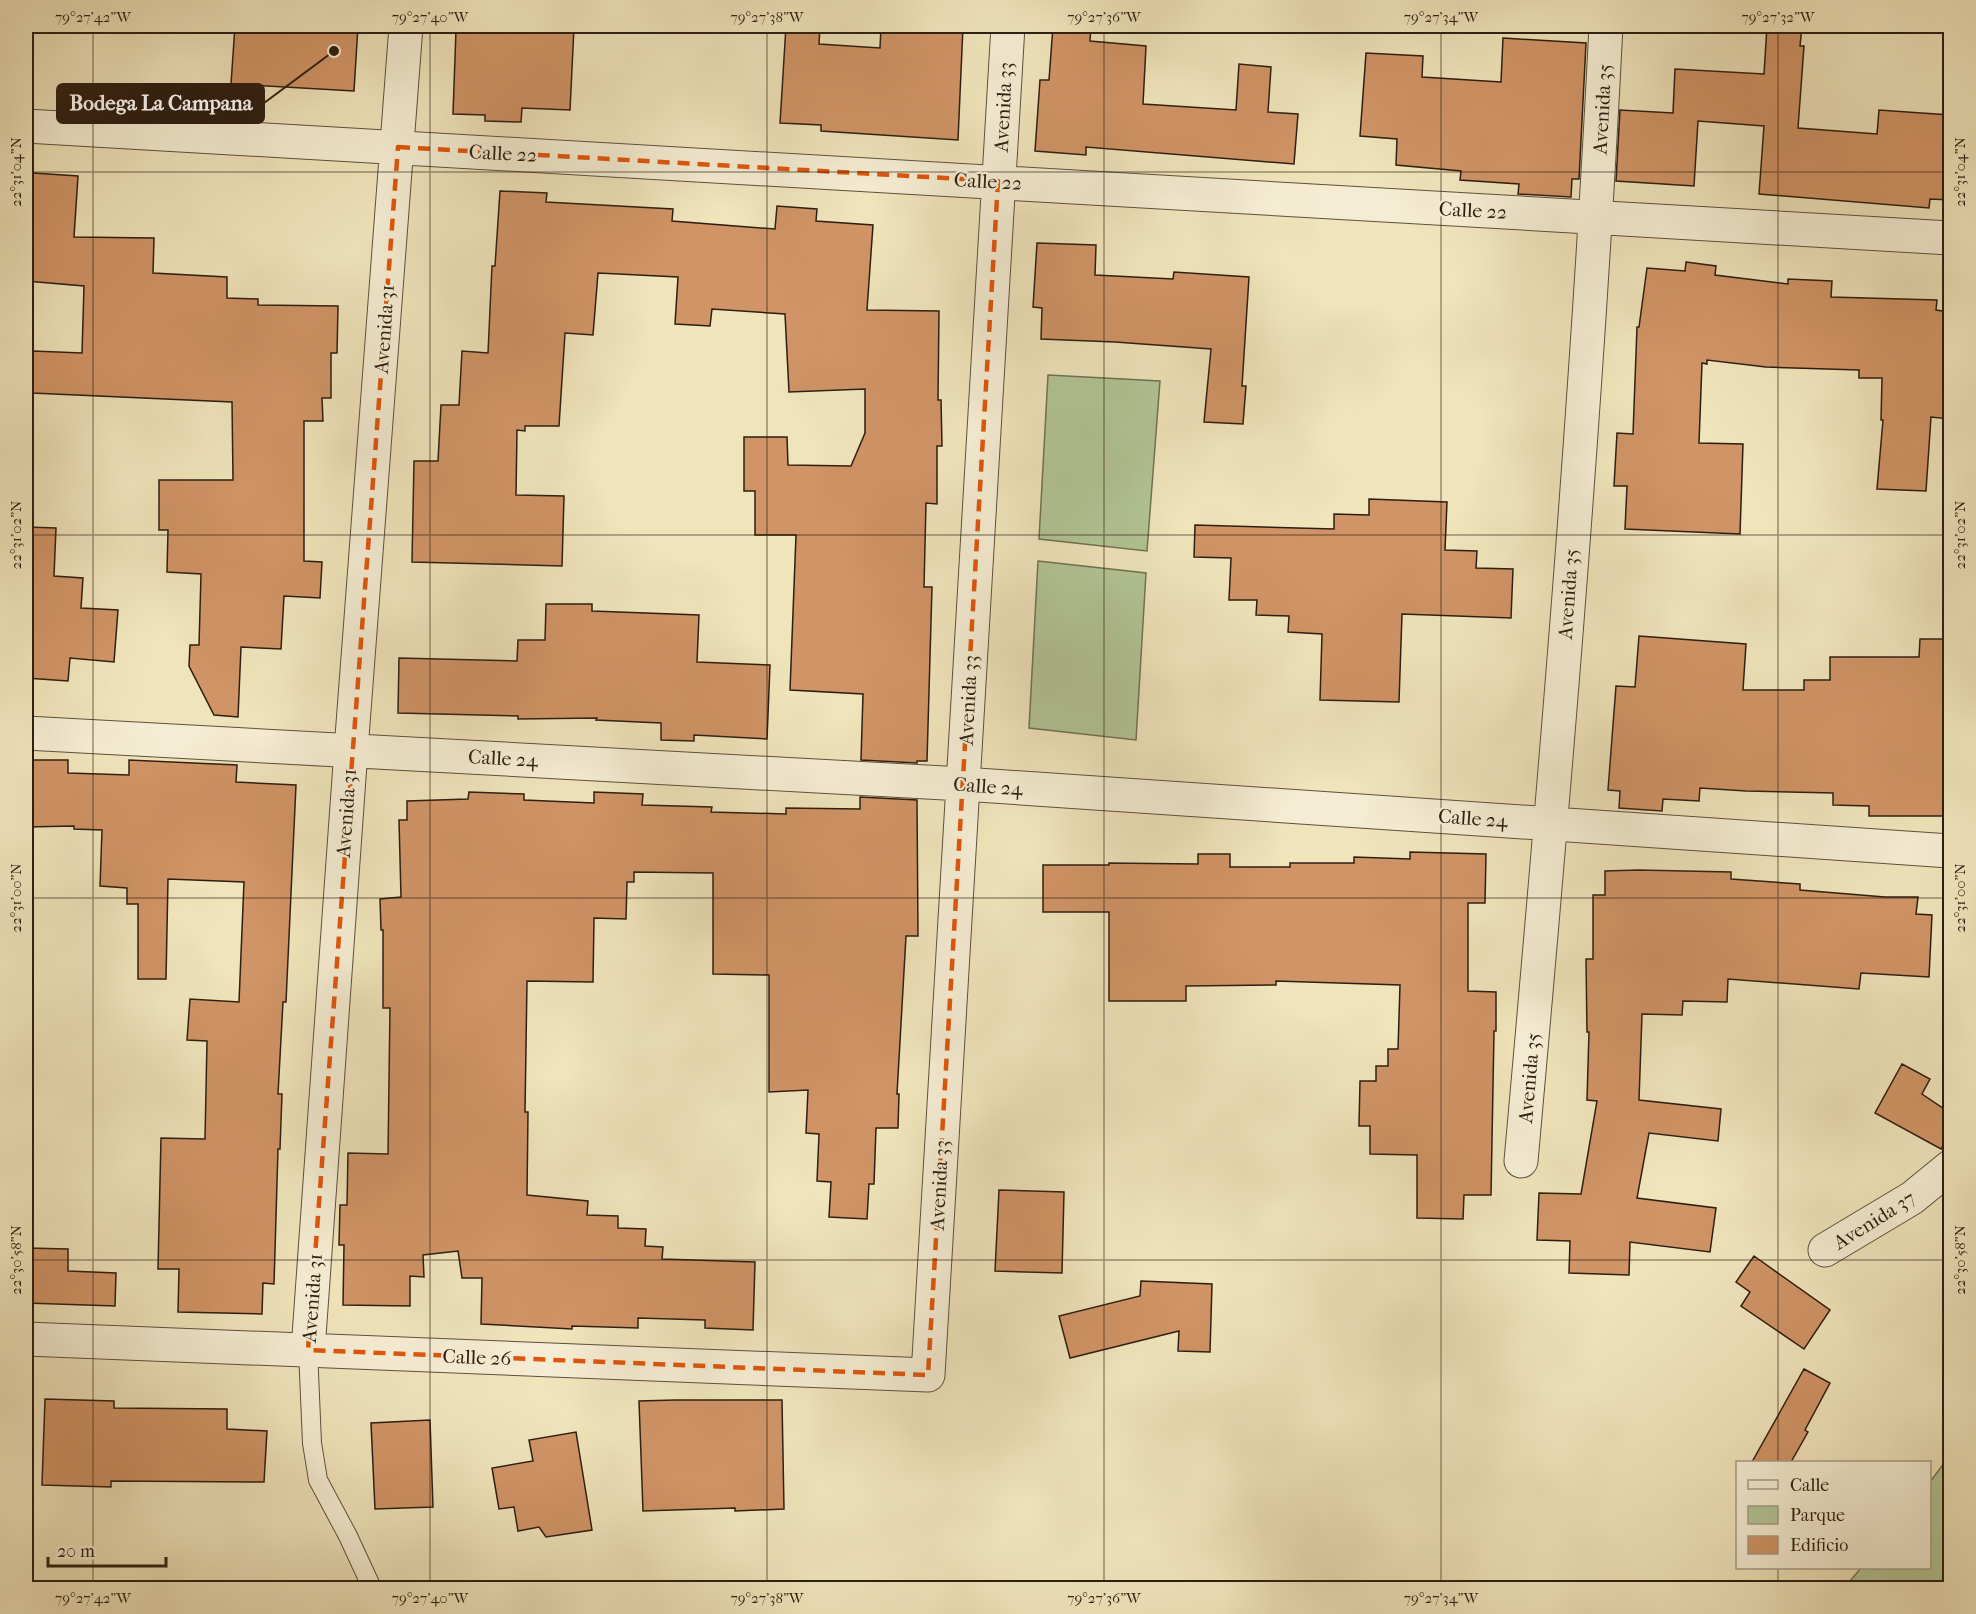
<svg xmlns="http://www.w3.org/2000/svg" width="1976" height="1614" font-family="'IM FELL French Canon',serif">
	<style>
		.green { fill: #b2c596; stroke: #707254; stroke-width: 1.5 }
		.building { fill: #d09466; stroke: #2d1e12; stroke-width: 1.5 }
		.lines { fill: none; stroke-linecap: round; stroke-linejoin: round }
		.lane-casing { stroke: #5e503c; stroke-width: 20 }
		.street-casing { stroke: #5e503c; stroke-width: 35 }
		.lane { stroke: #f5edd3; stroke-width: 18 }
		.street { stroke: #f5edd3; stroke-width: 33 }
		.marked { fill: none; stroke: #df560c; stroke-width: 4.5; stroke-dasharray: 12 8; stroke-linejoin: round }
		.ticks { fill: none; stroke: #2d1e12; stroke-width: 1.5; stroke-opacity: 0.45 }
		.labels { text-anchor: middle; stroke-width: 4.5; stroke-linejoin: round; paint-order: stroke }
		.street-label { font-size: 20px; fill: #2d1e12; stroke: #f5edd3 }
		.leader { fill: none; stroke: #2d1e12; stroke-width: 2 }
		.callout-dot { fill: #2d1e12; stroke: #f5edd3; stroke-width: 2 }
		.callout { fill: #2d1e12; stroke: #2d1e12; stroke-width: 2 }
		.callout-label { font-size: 21px; text-anchor: middle; font-weight: bold; fill: #fff }
		.neatline { fill: none; stroke: #2d1e12; stroke-width: 2 }
		.ticks-label { font-size: 15px; text-anchor: middle; fill: #2d1e12 }
	</style>
	<rect width="100%" height="100%" fill="#f0e4bb"/>
	<filter id="stains"><feTurbulence type="fractalNoise" baseFrequency=".00333" numOctaves="4"/><feColorMatrix values="0 0 0 0 .2 0 0 0 0 .09 0 0 0 0 .02 0 0 0 .5 -.17"/></filter>
	<radialGradient id="worn" r=".72"><stop offset=".6" stop-color="#630" stop-opacity="0"/><stop offset="1" stop-color="#630" stop-opacity=".3"/></radialGradient>
	<path class="green" d="M 1048,375 L 1160,381 L 1147,551 L 1039,539 Z
		M 1038,561 L 1146,573 L 1136,740 L 1029,728 Z
		M 1950,1455 L 1950,1588 L 1844,1588 L 1861,1568 L 1930,1568 L 1930,1482 Z"/>
	<path class="building" d="M 235,26 L 358,26 L 354,91 L 231,84 Z
		M 489,26 L 574,27 L 570,110 L 522,108 L 521,122 L 485,121 L 485,115 L 453,114 L 456,30 L 489,31 Z
		M 786,26 L 820,26 L 819,44 L 880,48 L 881,26 L 963,26 L 958,140 L 821,131 L 821,125 L 780,123 Z
		M 1053,26 L 1091,26 L 1090,41 L 1146,46 L 1143,104 L 1236,110 L 1239,64 L 1271,67 L 1268,112 L 1298,114 L 1294,164 L 1086,147 L 1086,155 L 1035,151 L 1040,80 L 1049,80 Z
		M 1767,26 L 1802,26 L 1800,46 L 1804,46 L 1798,128 L 1877,134 L 1879,110 L 1950,115 L 1950,200 L 1930,199 L 1929,208 L 1759,194 L 1764,126 L 1698,121 L 1694,186 L 1616,181 L 1620,110 L 1673,113 L 1675,69 L 1764,74 Z
		M 1503,38 L 1586,43 L 1579,179 L 1572,179 L 1571,197 L 1518,194 L 1519,184 L 1460,180 L 1461,171 L 1396,165 L 1397,139 L 1360,136 L 1366,53 L 1423,56 L 1422,77 L 1501,82 Z
		M 33,173 L 78,176 L 74,237 L 154,238 L 153,273 L 227,277 L 227,298 L 258,299 L 258,305 L 338,306 L 337,353 L 331,353 L 331,398 L 322,398 L 323,421 L 304,421 L 304,561 L 322,562 L 320,598 L 284,596 L 281,649 L 241,647 L 238,717 L 214,715 L 189,666 L 190,645 L 199,645 L 201,574 L 167,572 L 168,530 L 159,530 L 159,480 L 233,480 L 232,402 L 32,393 L 33,351 L 82,353 L 84,286 L 26,281 Z
		M 500,191 L 547,193 L 546,202 L 673,209 L 672,221 L 775,229 L 777,206 L 817,209 L 816,221 L 873,225 L 867,310 L 939,311 L 938,400 L 941,400 L 942,446 L 937,446 L 937,504 L 926,503 L 924,587 L 932,587 L 927,761 L 917,761 L 917,763 L 861,760 L 863,694 L 790,690 L 796,535 L 755,535 L 755,491 L 744,491 L 744,437 L 787,437 L 788,465 L 851,466 L 865,433 L 865,389 L 789,392 L 785,314 L 712,309 L 710,326 L 675,324 L 678,277 L 598,273 L 593,335 L 565,333 L 559,426 L 525,426 L 525,431 L 517,430 L 516,495 L 564,496 L 562,566 L 412,562 L 414,461 L 438,461 L 441,405 L 459,405 L 462,351 L 488,353 L 492,266 L 495,266 Z
		M 1037,243 L 1096,245 L 1095,275 L 1173,279 L 1174,272 L 1249,277 L 1242,386 L 1246,386 L 1243,424 L 1204,422 L 1211,349 L 1115,342 L 1041,339 L 1042,308 L 1033,307 Z
		M 1686,262 L 1716,266 L 1715,275 L 1788,284 L 1788,279 L 1832,281 L 1831,297 L 1937,300 L 1936,310 L 1950,312 L 1950,419 L 1931,417 L 1926,491 L 1877,489 L 1883,420 L 1881,420 L 1882,378 L 1859,378 L 1859,370 L 1766,367 L 1707,360 L 1707,364 L 1702,363 L 1699,443 L 1743,444 L 1740,534 L 1625,529 L 1627,486 L 1614,486 L 1617,433 L 1633,434 L 1637,327 L 1639,327 L 1647,268 L 1685,271 Z
		M 1369,499 L 1447,502 L 1445,550 L 1477,551 L 1476,568 L 1513,569 L 1511,618 L 1402,614 L 1399,702 L 1320,700 L 1322,634 L 1288,632 L 1289,616 L 1256,615 L 1257,600 L 1229,600 L 1231,558 L 1194,557 L 1195,525 L 1334,529 L 1334,514 L 1369,515 Z
		M 26,527 L 56,528 L 54,576 L 83,578 L 81,608 L 118,610 L 114,662 L 70,658 L 68,681 L 26,678 Z
		M 546,604 L 592,604 L 592,611 L 699,615 L 697,662 L 770,665 L 767,739 L 694,735 L 694,741 L 661,740 L 661,723 L 596,720 L 597,718 L 518,719 L 518,716 L 398,713 L 399,658 L 517,661 L 518,640 L 545,640 Z
		M 1639,636 L 1746,644 L 1743,690 L 1804,690 L 1804,680 L 1830,680 L 1830,657 L 1919,657 L 1920,639 L 1950,639 L 1950,816 L 1869,816 L 1869,806 L 1833,805 L 1833,793 L 1746,791 L 1700,788 L 1699,801 L 1663,799 L 1662,811 L 1619,808 L 1620,791 L 1608,790 L 1616,686 L 1635,687 Z
		M 26,760 L 68,760 L 68,773 L 129,775 L 129,760 L 237,765 L 236,782 L 296,785 L 286,1002 L 283,1002 L 278,1094 L 282,1094 L 280,1149 L 278,1149 L 274,1284 L 263,1283 L 262,1314 L 178,1312 L 179,1269 L 158,1269 L 161,1138 L 205,1139 L 207,1041 L 187,1040 L 190,999 L 239,1002 L 244,882 L 168,879 L 166,979 L 138,979 L 138,904 L 127,904 L 127,888 L 100,886 L 102,830 L 74,829 L 74,826 L 26,827 Z
		M 469,792 L 524,794 L 524,800 L 594,803 L 594,792 L 643,794 L 642,805 L 712,807 L 711,812 L 786,814 L 786,808 L 860,809 L 860,797 L 917,800 L 918,936 L 906,936 L 897,1094 L 899,1094 L 898,1128 L 876,1128 L 874,1184 L 869,1184 L 867,1219 L 829,1217 L 831,1182 L 817,1181 L 819,1134 L 806,1133 L 808,1090 L 769,1092 L 769,975 L 713,974 L 713,873 L 634,872 L 634,882 L 627,882 L 626,919 L 594,918 L 593,982 L 527,981 L 525,1112 L 528,1112 L 527,1195 L 588,1201 L 587,1215 L 618,1216 L 618,1228 L 646,1229 L 645,1246 L 663,1247 L 662,1259 L 755,1262 L 753,1330 L 705,1328 L 705,1320 L 638,1318 L 638,1328 L 572,1326 L 572,1329 L 481,1324 L 482,1278 L 462,1278 L 458,1251 L 423,1255 L 424,1277 L 410,1276 L 410,1306 L 343,1305 L 344,1245 L 339,1245 L 340,1205 L 347,1205 L 348,1153 L 388,1154 L 390,1008 L 383,1008 L 383,930 L 381,930 L 380,899 L 401,897 L 399,820 L 407,820 L 407,801 L 468,799 Z
		M 1410,852 L 1486,854 L 1485,903 L 1468,903 L 1468,991 L 1496,992 L 1496,1031 L 1494,1031 L 1491,1195 L 1464,1195 L 1463,1219 L 1417,1218 L 1417,1155 L 1370,1154 L 1370,1126 L 1359,1126 L 1360,1081 L 1376,1081 L 1376,1066 L 1388,1066 L 1388,1049 L 1398,1049 L 1400,985 L 1276,981 L 1276,985 L 1186,986 L 1186,1001 L 1109,1001 L 1109,912 L 1043,912 L 1043,865 L 1109,865 L 1109,863 L 1198,864 L 1198,854 L 1230,854 L 1230,867 L 1290,867 L 1290,863 L 1354,863 L 1354,857 L 1410,859 Z
		M 1638,870 L 1731,872 L 1731,879 L 1800,884 L 1800,890 L 1885,897 L 1918,897 L 1916,914 L 1932,915 L 1929,977 L 1861,973 L 1859,989 L 1728,979 L 1727,1002 L 1683,1001 L 1682,1015 L 1642,1014 L 1639,1100 L 1721,1109 L 1718,1141 L 1649,1133 L 1637,1198 L 1716,1208 L 1710,1252 L 1630,1242 L 1629,1275 L 1569,1273 L 1570,1241 L 1537,1240 L 1539,1193 L 1581,1194 L 1597,1101 L 1587,1100 L 1589,1032 L 1587,1032 L 1586,959 L 1593,959 L 1593,895 L 1605,895 L 1605,871 Z
		M 1902,1064 L 1930,1079 L 1922,1094 L 1950,1113 L 1950,1133 L 1941,1149 L 1875,1113 Z
		M 999,1190 L 1064,1192 L 1062,1273 L 995,1271 Z
		M 27,1248 L 68,1249 L 68,1271 L 116,1273 L 115,1306 L 26,1303 Z
		M 1754,1256 L 1830,1310 L 1804,1349 L 1741,1306 L 1750,1292 L 1736,1282 Z
		M 1141,1281 L 1212,1284 L 1210,1352 L 1178,1351 L 1179,1331 L 1070,1358 L 1059,1316 L 1140,1296 Z
		M 1804,1369 L 1830,1383 L 1805,1430 L 1808,1432 L 1791,1462 L 1752,1462 Z
		M 45,1399 L 114,1401 L 114,1408 L 227,1409 L 227,1429 L 267,1431 L 264,1482 L 111,1481 L 111,1487 L 42,1485 Z
		M 675,1400 L 782,1400 L 784,1509 L 735,1511 L 735,1508 L 643,1511 L 639,1401 Z
		M 430,1420 L 433,1507 L 375,1509 L 371,1423 Z
		M 576,1432 L 592,1530 L 546,1537 L 539,1527 L 518,1531 L 514,1507 L 499,1509 L 492,1468 L 533,1461 L 529,1440 Z"/>
	<g class="lines">
		<g class="lane-casing">
			<path id="lane" d="M 308,1350 L 312,1443 L 318,1480 L 348,1536 L 372,1588"/>
		</g>
		<g class="street-casing">
			<path id="street" d="M 26,126 L 1950,238
				M 26,733 L 963,784 L 1950,851
				M 1521,1161 C 1555,783 1587,405 1606,26
				M 1825,1250 L 1912,1198 L 1950,1167
				M 26,1339 L 928,1375 L 1008,26
				M 308,1350 L 351,750 L 406,26"/>
		</g>
		<use href="#lane" class="lane"/>
		<use href="#street" class="street"/>
	</g>
	<path class="marked" d="M 398,147 L 998,181 L 928,1375 L 308,1350 Z"/>
	<path class="ticks" d="M 93,26 L 93,1588M 430,26 L 430,1588M 767,26 L 767,1588M 1104,26 L 1104,1588M 1441,26 L 1441,1588M 1778,26 L 1778,1462M 26,172 L 1950,172M 26,535 L 1950,535M 26,898 L 1950,898M 26,1260 L 1950,1260M 1778,1568 L 1778,1588"/>
	<g class="labels">
		<g class="street-label">
			<text transform="translate(1003 107) rotate(-87)" y="7">Avenida 33</text>
			<text transform="translate(1602 109) rotate(-87)" y="7">Avenida 35</text>
			<text transform="translate(503 153) rotate(3)" y="7">Calle 22</text>
			<text transform="translate(988 181) rotate(3)" y="7">Calle 22</text>
			<text transform="translate(1473 210) rotate(3)" y="7">Calle 22</text>
			<text transform="translate(384 329) rotate(-86)" y="7">Avenida 31</text>
			<text transform="translate(1568 594) rotate(-86)" y="7">Avenida 35</text>
			<text transform="translate(968 700) rotate(-87)" y="7">Avenida 33</text>
			<text transform="translate(503 758) rotate(3)" y="7">Calle 24</text>
			<text transform="translate(988 786) rotate(4)" y="7">Calle 24</text>
			<text transform="translate(346 813) rotate(-86)" y="7">Avenida 31</text>
			<text transform="translate(1473 818) rotate(4)" y="7">Calle 24</text>
			<text transform="translate(1529 1078) rotate(-85)" y="7">Avenida 35</text>
			<text transform="translate(939 1185) rotate(-87)" y="7">Avenida 33</text>
			<text transform="translate(1874 1220) rotate(-32)" y="7">Avenida 37</text>
			<text transform="translate(312 1298) rotate(-86)" y="7">Avenida 31</text>
			<text transform="translate(477 1357) rotate(2)" y="7">Calle 26</text>
		</g>
	</g>
	<path class="leader" d="M334 51L264 103"/>
	<circle class="callout-dot" cx="334" cy="51" r="6"/>
	<rect class="callout" x="57" y="84" width="207" height="39" rx="6"/>
	<g class="callout-label">
		<text x="161" y="110">Bodega La Campana</text>
	</g>
	<rect width="1976" height="1614" fill="none" stroke="#f0e4bb" stroke-width="66"/>
	<rect x="1736" y="1461" width="195" height="108" fill="#f5edd3" stroke="#a59a86" stroke-width="1.5"/>
	<rect x="1748" y="1480" width="30" height="9" fill="#f5edd3" stroke="#a59a86" stroke-width="1.5"/>
	<text x="1790" y="1491" font-size="18" fill="#2d1e12">Calle</text>
	<rect x="1748" y="1506" width="30" height="18" fill="#b2c596" stroke="#a59a86" stroke-width="1.5"/>
	<text x="1790" y="1521" font-size="18" fill="#2d1e12">Parque</text>
	<rect x="1748" y="1536" width="30" height="18" fill="#d09466" stroke="#a59a86" stroke-width="1.5"/>
	<text x="1790" y="1551" font-size="18" fill="#2d1e12">Edificio</text>
	<path d="M48 1557v9h118v-9" fill="none" stroke="#2d1e12" stroke-width="3"/>
	<text x="57" y="1557" font-size="18" fill="#2d1e12" stroke="#f5edd3" stroke-width="4.5" paint-order="stroke">20 m</text>
	<rect x="33" y="33" width="1910" height="1548" class="neatline"/>
	<g class="ticks-label">
		<text x="93" y="22">79°27'42"W</text>
		<text x="430" y="22">79°27'40"W</text>
		<text x="767" y="22">79°27'38"W</text>
		<text x="1104" y="22">79°27'36"W</text>
		<text x="1441" y="22">79°27'34"W</text>
		<text x="1778" y="22">79°27'32"W</text>
		<text transform="translate(16 172) rotate(-90)" y="5">22°31'04"N</text>
		<text transform="translate(1960 172) rotate(-90)" y="5">22°31'04"N</text>
		<text transform="translate(16 535) rotate(-90)" y="5">22°31'02"N</text>
		<text transform="translate(1960 535) rotate(-90)" y="5">22°31'02"N</text>
		<text transform="translate(16 898) rotate(-90)" y="5">22°31'00"N</text>
		<text transform="translate(1960 898) rotate(-90)" y="5">22°31'00"N</text>
		<text transform="translate(16 1260) rotate(-90)" y="5">22°30'58"N</text>
		<text transform="translate(1960 1260) rotate(-90)" y="5">22°30'58"N</text>
		<text x="93" y="1603">79°27'42"W</text>
		<text x="430" y="1603">79°27'40"W</text>
		<text x="767" y="1603">79°27'38"W</text>
		<text x="1104" y="1603">79°27'36"W</text>
		<text x="1441" y="1603">79°27'34"W</text>
	</g>
	<rect width="100%" height="100%" filter="url(#stains)"/>
	<rect width="100%" height="100%" fill="url(#worn)"/>
</svg>
